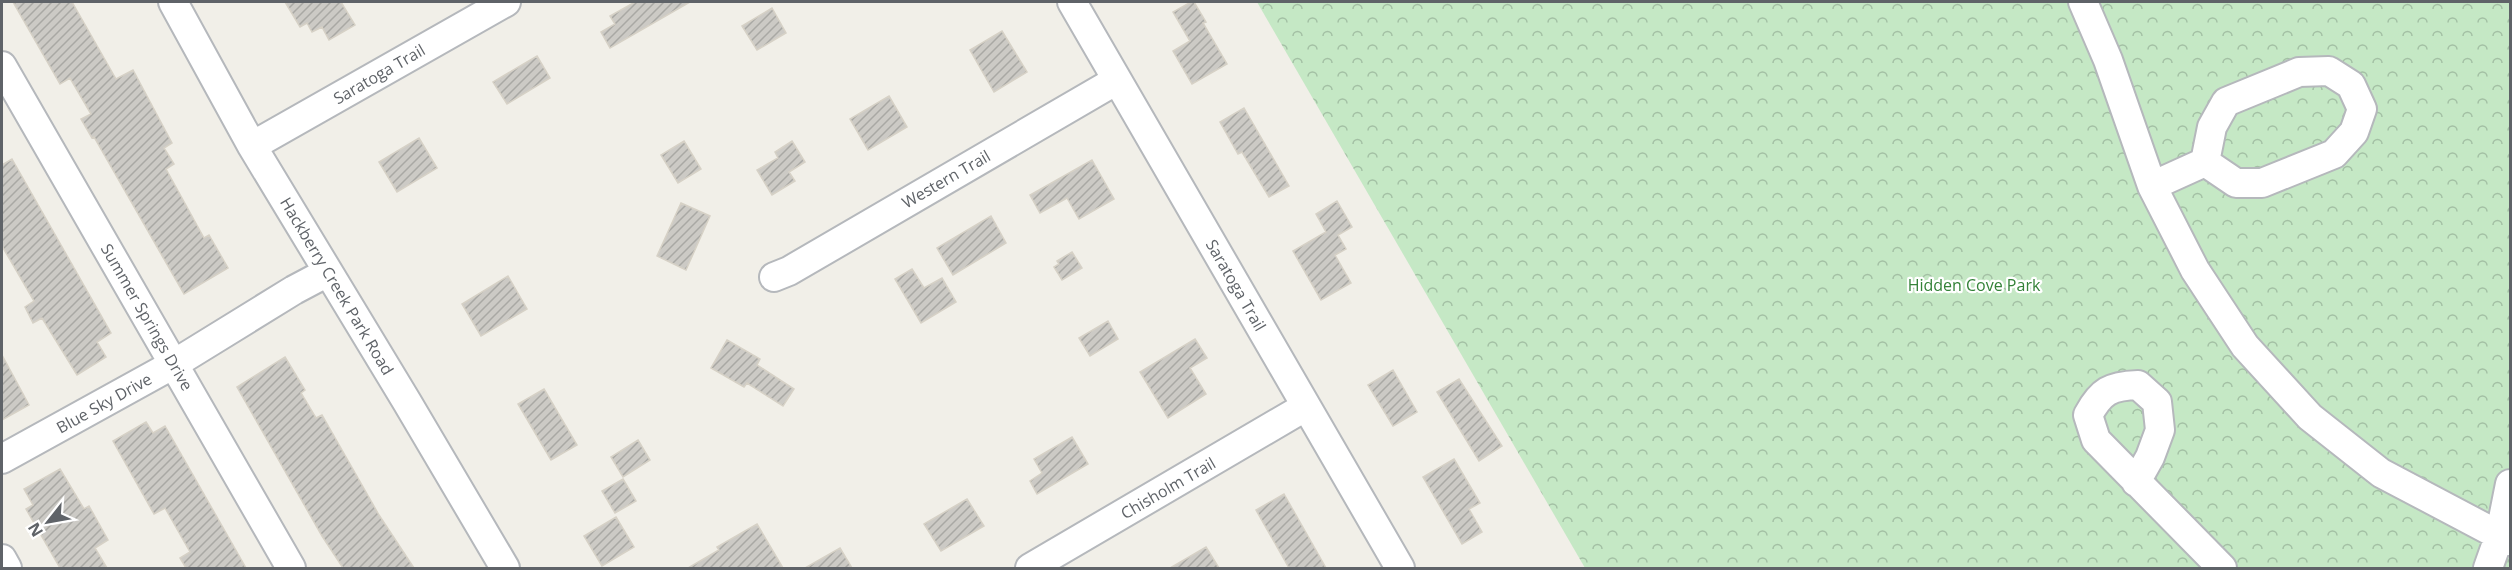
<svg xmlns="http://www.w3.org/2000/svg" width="2512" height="570" font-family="'Open Sans',sans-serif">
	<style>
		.forest { fill: url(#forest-crowns) }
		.building { fill: url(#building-hatch); stroke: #d6d1c6; stroke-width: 1.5 }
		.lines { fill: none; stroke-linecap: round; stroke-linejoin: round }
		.minor-casing { stroke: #b5b8bc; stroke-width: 32 }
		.minor { stroke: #fff; stroke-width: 28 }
		.labels { text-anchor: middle; stroke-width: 4.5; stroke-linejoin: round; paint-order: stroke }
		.street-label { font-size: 16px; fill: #5f6368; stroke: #fff }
		.park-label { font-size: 16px; fill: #348238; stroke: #fff }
	</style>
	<defs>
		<pattern id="forest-crowns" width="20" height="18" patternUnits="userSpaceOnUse" patternTransform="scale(1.5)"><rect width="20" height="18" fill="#c5e8c5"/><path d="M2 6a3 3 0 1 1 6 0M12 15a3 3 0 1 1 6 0" fill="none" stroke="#a3c0a4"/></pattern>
		<pattern id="building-hatch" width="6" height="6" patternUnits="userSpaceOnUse" patternTransform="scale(1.5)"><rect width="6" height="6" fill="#cccac5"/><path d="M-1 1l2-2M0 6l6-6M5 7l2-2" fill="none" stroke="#a9a8a4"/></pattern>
	</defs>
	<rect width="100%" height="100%" fill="#f1efe8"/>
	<path class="forest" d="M 1257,2 L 2510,2 L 2510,568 L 1585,568 Z"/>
	<path class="building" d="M 13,2 L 72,2 L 116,79 L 133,70 L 172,143 L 164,148 L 174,164 L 166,169 L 204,238 L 209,235 L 228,268 L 184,294 L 94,137 L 92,138 L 81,119 L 91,114 L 70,78 L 60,84 Z
		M 285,2 L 341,2 L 355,25 L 329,40 L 322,27 L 312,32 L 307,23 L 300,27 Z
		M 635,2 L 690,2 L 610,48 L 601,32 L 615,24 L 610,16 Z
		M 1191,2 L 1194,2 L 1206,22 L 1203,23 L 1227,64 L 1192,84 L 1173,51 L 1190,41 L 1173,12 Z
		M 772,8 L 786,33 L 757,50 L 742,26 Z
		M 1002,31 L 1027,72 L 994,92 L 970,50 Z
		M 537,56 L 550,78 L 507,104 L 493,82 Z
		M 889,96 L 907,127 L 868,150 L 850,119 Z
		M 1244,108 L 1289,186 L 1269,197 L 1242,152 L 1238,154 L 1220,122 Z
		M 419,138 L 437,168 L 397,192 L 379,162 Z
		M 684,141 L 701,169 L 678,183 L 661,155 Z
		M 792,141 L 805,162 L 789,172 L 795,181 L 772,195 L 757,170 L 778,158 L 775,152 Z
		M 12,159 L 111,333 L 97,342 L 106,357 L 77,375 L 42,318 L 33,323 L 25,307 L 34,301 L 2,246 L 2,165 Z
		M 1092,160 L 1114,199 L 1079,219 L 1067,198 L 1040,213 L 1030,195 Z
		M 1337,201 L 1352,227 L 1338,235 L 1346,249 L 1335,255 L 1351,283 L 1321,300 L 1293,251 L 1326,232 L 1316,214 Z
		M 681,203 L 710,216 L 686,270 L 657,256 Z
		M 991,216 L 1006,243 L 953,275 L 937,248 Z
		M 1072,252 L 1082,268 L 1062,280 L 1054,267 L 1059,264 L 1057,261 Z
		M 912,269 L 924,288 L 942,278 L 956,302 L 921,323 L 895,279 Z
		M 508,276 L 527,309 L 481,336 L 462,304 Z
		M 1108,321 L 1118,339 L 1090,356 L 1079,338 Z
		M 1195,339 L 1207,358 L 1190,368 L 1206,394 L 1168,418 L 1140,372 Z
		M 727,340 L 760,359 L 757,365 L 794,389 L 783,406 L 747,383 L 744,387 L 711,368 Z
		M 2,355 L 29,405 L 2,420 Z
		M 285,357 L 305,390 L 301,393 L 316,418 L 322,415 L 379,515 L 414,568 L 343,568 L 322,536 L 237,387 Z
		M 1393,370 L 1417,412 L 1393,426 L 1368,385 Z
		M 1459,379 L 1502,446 L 1479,461 L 1437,392 Z
		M 544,389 L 577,445 L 551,460 L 518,404 Z
		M 146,422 L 153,433 L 165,426 L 246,568 L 186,568 L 180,558 L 190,552 L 165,508 L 154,514 L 113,441 Z
		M 1072,437 L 1088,464 L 1037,494 L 1030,481 L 1042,473 L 1034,459 Z
		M 638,440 L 650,460 L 623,477 L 611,457 Z
		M 1454,459 L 1480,503 L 1469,509 L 1482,532 L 1462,544 L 1423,477 Z
		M 60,469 L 84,509 L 89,506 L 108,540 L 95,548 L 107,568 L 60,568 L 26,509 L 33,505 L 24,489 Z
		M 623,479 L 636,501 L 615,513 L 602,491 Z
		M 1284,494 L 1326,568 L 1289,568 L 1256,510 Z
		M 967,499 L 984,526 L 941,551 L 924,524 Z
		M 616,517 L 634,547 L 602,566 L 584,536 Z
		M 757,524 L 783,568 L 688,568 L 719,550 L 717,547 Z
		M 1206,547 L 1219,568 L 1170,568 Z
		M 840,548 L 852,568 L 805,568 Z"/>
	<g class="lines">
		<g class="minor-casing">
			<path id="minor" d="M 173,2 L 252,146 L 407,402 L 505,568
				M 1072,2 L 1400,568
				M 2083,2 L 2108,60 L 2152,186 L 2195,270 L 2245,346 L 2310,417 L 2381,473 L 2510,541
				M 2,66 L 291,568
				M 2329,71 L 2351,85 L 2362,109 L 2354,132 L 2334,154 L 2262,183 L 2236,183 L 2205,162 L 2212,127 L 2226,102 L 2299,72 Z
				M 252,146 L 506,2
				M 2152,186 L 2205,162
				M 774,277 L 789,271 L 1117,80
				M 2,459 L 174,364 L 294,290 L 328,272
				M 2136,482 L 2150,457 L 2160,430 L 2157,402 L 2138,385 C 2110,386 2101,391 2088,415 L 2096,440 L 2222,568
				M 2,559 L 7,568
				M 1030,568 L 1305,407
				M 2488,568 L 2500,534 L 2510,484"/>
		</g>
		<use href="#minor" class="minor"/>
	</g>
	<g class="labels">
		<g class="street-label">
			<text transform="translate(379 74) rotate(-30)" y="6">Saratoga Trail</text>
			<text transform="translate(946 179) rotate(-30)" y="6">Western Trail</text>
			<text transform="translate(1236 285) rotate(60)" y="6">Saratoga Trail</text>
			<text transform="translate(337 286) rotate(59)" y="6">Hackberry Creek Park Road</text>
			<text transform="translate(147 317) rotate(60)" y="6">Summer Springs Drive</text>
			<text transform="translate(104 403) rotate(-29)" y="6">Blue Sky Drive</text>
			<text transform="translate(1168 488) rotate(-30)" y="6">Chisholm Trail</text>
		</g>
		<g class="park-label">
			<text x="1974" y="291">Hidden Cove Park</text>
		</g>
	</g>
	<rect width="2512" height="570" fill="none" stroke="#5f6368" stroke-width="6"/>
	<g transform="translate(48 522) rotate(239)" stroke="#ffffff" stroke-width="4.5" paint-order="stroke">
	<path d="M0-4.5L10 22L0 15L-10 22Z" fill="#5f6368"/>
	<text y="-9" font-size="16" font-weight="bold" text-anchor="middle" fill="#5f6368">N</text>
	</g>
</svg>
